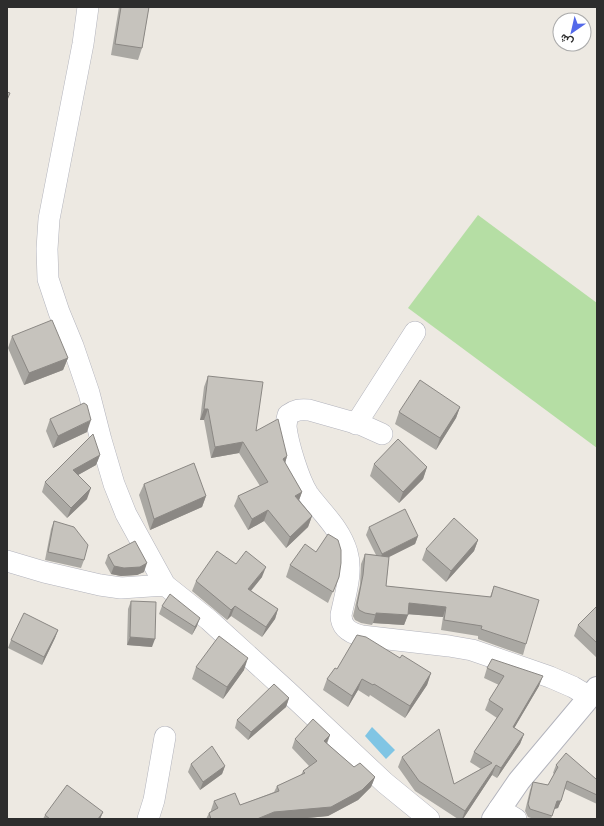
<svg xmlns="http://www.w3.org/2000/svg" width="604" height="826" font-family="'Source Sans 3',Vazirmatn,sans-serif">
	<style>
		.green { fill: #b5dea4 }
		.water { fill: #80c5e4 }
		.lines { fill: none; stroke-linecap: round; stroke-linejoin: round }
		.minor-casing { stroke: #b2b3bc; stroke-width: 22 }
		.secondary-casing { stroke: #b2b3bc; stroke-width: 24 }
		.minor { stroke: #fff; stroke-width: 21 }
		.secondary { stroke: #fff; stroke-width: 22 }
		.wall { fill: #aaa8a3 }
		.shaded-wall { fill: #8b8884 }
		.building { fill: #c6c3bd; stroke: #8b8884 }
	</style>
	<rect width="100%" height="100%" fill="#ede9e2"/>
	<path class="green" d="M 478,215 L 597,303 L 597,448 L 408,308 Z"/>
	<path class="water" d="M 372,727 L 395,750 L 386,759 L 365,736 Z"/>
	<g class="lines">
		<g class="minor-casing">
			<path id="minor" d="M 88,7 L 83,44 L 49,219 L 47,249 L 48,279 L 59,312 L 73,346 L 89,393 L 101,440 L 114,484 L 126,514 L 165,585 L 209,620 L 287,691 L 385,783 L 429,819
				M 356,424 L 415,332
				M 382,434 L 362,425 L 309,410 C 300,409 295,410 288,415 C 287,419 286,423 286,427 C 288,444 299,480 308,494 C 322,513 340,528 347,552 C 353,572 345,595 341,615 C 341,628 350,633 362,636 L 449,646 L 472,650 L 550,677 L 573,687 L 590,697
				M 7,561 L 44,572 L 100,585 L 121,588 L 165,585
				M 499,809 L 516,819
				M 148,819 L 154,800 L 165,737"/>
		</g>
		<g class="secondary-casing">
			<path id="secondary" d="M 493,819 L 519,781 L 597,688"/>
		</g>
		<use href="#minor" class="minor"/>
		<use href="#secondary" class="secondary"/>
	</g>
	<path class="wall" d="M 119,7 L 149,7 L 142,48 L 138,60 L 111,55 Z
		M 12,336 L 68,358 L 63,370 L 24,385 L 8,348 Z
		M 208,376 L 256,431 L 287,456 L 285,463 L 302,492 L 299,500 L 312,516 L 308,527 L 286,548 L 264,521 L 248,530 L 234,506 L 238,496 L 260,486 L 239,453 L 211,458 L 204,420 L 200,420 L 204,387 Z
		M 460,407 L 456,418 L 436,450 L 395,424 L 399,412 Z
		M 50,419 L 87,432 L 53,448 L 46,431 Z
		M 100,455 L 96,465 L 78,475 L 87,499 L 67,518 L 42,492 L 45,482 Z
		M 374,464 L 427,467 L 423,479 L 399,503 L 370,476 Z
		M 144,484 L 206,496 L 202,507 L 150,530 L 139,495 Z
		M 54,521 L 84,560 L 81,568 L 45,560 L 51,529 Z
		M 369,527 L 418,536 L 415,544 L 389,557 L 386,586 L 490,597 L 494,586 L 526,644 L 523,655 L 478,639 L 478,636 L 441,630 L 443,617 L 408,614 L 404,625 L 373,623 L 372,625 L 361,623 L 355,620 L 353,616 L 360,585 L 361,564 L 365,554 L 376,555 L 366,535 Z
		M 478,540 L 474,551 L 446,582 L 422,560 L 426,549 Z
		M 316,552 L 339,577 L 328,603 L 286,577 L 290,565 Z
		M 108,555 L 144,572 L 137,575 L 121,576 L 111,574 L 105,563 Z
		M 236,564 L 262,577 L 251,591 L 278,609 L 275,619 L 262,637 L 231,616 L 227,620 L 192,591 L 196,581 Z
		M 131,601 L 152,647 L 127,645 L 128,609 Z
		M 162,606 L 197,626 L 192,635 L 159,614 Z
		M 597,606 L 597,658 L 574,636 L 578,625 Z
		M 58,630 L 55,638 L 42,665 L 8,648 L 11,640 Z
		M 400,658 L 431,673 L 427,685 L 405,718 L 370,695 L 369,697 L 358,690 L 348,707 L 323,690 L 327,679 L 337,669 Z
		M 196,667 L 244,670 L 223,699 L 192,679 Z
		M 487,668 L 539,686 L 514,728 L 524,734 L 520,744 L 497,778 L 492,775 L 463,819 L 458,819 L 415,791 L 398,767 L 402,757 L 454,784 L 481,769 L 470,762 L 474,752 L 497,718 L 485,710 L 489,700 L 499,685 L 484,678 Z
		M 289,698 L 286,707 L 248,740 L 235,728 L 237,720 Z
		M 330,735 L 327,744 L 354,767 L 375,777 L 371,787 L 358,800 L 328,816 L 297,819 L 206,819 L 209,813 L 211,811 L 211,810 L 214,801 L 240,805 L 274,792 L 277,786 L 301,775 L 303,771 L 309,766 L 292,748 L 295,739 Z
		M 191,764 L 225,766 L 222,774 L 200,790 L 188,772 Z
		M 556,765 L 596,779 L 597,778 L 597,804 L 565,789 L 558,808 L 554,809 L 551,819 L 534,819 L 528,817 L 525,811 L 530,790 L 533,782 L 548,785 L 554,774 L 553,773 Z
		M 103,812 L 100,819 L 43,819 L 45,815 Z"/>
	<path class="shaded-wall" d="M 68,358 L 63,370 L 24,385 L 29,373 Z
		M 460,407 L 456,418 L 436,450 L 440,438 Z
		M 204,409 L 208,409 L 204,420 L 200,420 Z
		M 91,420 L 87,432 L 53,448 L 58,436 Z
		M 243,442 L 239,453 L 211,458 L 215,447 Z
		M 100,455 L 96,465 L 69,480 L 73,470 Z
		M 287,456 L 284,467 L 283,459 Z
		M 427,467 L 423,479 L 399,503 L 403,492 Z
		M 91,488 L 87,499 L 67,518 L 71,508 Z
		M 302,492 L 298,503 L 295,496 Z
		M 206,496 L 202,507 L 150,530 L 154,519 Z
		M 268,510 L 264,521 L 248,530 L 252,519 Z
		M 312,516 L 308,527 L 286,548 L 290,537 Z
		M 418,536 L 415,544 L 379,562 L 382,554 Z
		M 478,540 L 474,551 L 446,582 L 451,571 Z
		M 147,563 L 144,572 L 137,575 L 121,576 L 111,574 L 114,566 Z
		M 266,567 L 262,577 L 244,599 L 248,589 Z
		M 409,603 L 446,607 L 443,617 L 406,614 Z
		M 235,606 L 231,616 L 227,620 L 231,610 Z
		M 278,609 L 275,619 L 262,637 L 266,627 Z
		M 376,613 L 408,615 L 404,625 L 373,623 Z
		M 200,618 L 197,626 L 192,635 L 195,627 Z
		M 58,630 L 55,638 L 42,665 L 44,657 Z
		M 130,637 L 155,639 L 152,647 L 127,645 Z
		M 248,658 L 244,670 L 223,699 L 227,687 Z
		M 431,673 L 427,685 L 405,718 L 410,706 Z
		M 543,676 L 539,686 L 509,737 L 513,727 Z
		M 362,679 L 358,690 L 348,707 L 352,696 Z
		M 289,698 L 286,707 L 248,740 L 251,732 Z
		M 524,734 L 520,744 L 497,778 L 501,768 Z
		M 330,735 L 326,744 L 324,741 Z
		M 496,765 L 492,775 L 463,819 L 462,819 L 465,811 Z
		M 225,766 L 222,774 L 200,790 L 203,782 Z
		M 375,777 L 371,787 L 358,800 L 328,816 L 297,819 L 257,819 L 274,812 Z
		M 557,801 L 561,801 L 558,808 L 554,809 Z
		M 103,812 L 100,819 L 98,819 Z"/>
	<path class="building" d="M 121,7 L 149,7 L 142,48 L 115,44 Z
		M 7,92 L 10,93 L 7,100 Z
		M 52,320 L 68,358 L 29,373 L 12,336 Z
		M 208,376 L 263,382 L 256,431 L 278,419 L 287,456 L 283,459 L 302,492 L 295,496 L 312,516 L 290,537 L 268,510 L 252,519 L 238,496 L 268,482 L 243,442 L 215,447 L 208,409 L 204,409 Z
		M 420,380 L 460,407 L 440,438 L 399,412 Z
		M 84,403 L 87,405 L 91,420 L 58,436 L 50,419 Z
		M 93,434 L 100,455 L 73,470 L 91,488 L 71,508 L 45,482 Z
		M 398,439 L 427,467 L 403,492 L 374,464 Z
		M 194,463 L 206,496 L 154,519 L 144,484 Z
		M 405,509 L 418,536 L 382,554 L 369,527 Z
		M 454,518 L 478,540 L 451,571 L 426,549 Z
		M 54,521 L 74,527 L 88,545 L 84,560 L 48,552 Z
		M 328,534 L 338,540 L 341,550 L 341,563 L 339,577 L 333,592 L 290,565 L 305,544 L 316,552 Z
		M 135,541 L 147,563 L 140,567 L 124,568 L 114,566 L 108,555 Z
		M 217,551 L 236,564 L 246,551 L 266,567 L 248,589 L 278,609 L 266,627 L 235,606 L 231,610 L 196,581 Z
		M 365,554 L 389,557 L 386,586 L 491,597 L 494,586 L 539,600 L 526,644 L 481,629 L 482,626 L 444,620 L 446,607 L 409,603 L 408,615 L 376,613 L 376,615 L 365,613 L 359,610 L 357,605 L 363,575 Z
		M 170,594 L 200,618 L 195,627 L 162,606 Z
		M 131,601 L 156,602 L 155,639 L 130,637 Z
		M 597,606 L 597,643 L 578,625 Z
		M 24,613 L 58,630 L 44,657 L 11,640 Z
		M 357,635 L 366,637 L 400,658 L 402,655 L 431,673 L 410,706 L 374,684 L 373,685 L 362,679 L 352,696 L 327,679 L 335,668 L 337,669 Z
		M 219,636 L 248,658 L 227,687 L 196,667 Z
		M 492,659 L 543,676 L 513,727 L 524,734 L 501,768 L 496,765 L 465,811 L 419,781 L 402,757 L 439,729 L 454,784 L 492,763 L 474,752 L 503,709 L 489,700 L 504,676 L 487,668 Z
		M 274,684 L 289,698 L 251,732 L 237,720 Z
		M 313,719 L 330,735 L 324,741 L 354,767 L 360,763 L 375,777 L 362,790 L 331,807 L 274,812 L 257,819 L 211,819 L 209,813 L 218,808 L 214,801 L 235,793 L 240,805 L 279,791 L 277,786 L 305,773 L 303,771 L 317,761 L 295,739 Z
		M 212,746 L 225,766 L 203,782 L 191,764 Z
		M 566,753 L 596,779 L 597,778 L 597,795 L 567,781 L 561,801 L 557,801 L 552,816 L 530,809 L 528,804 L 533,782 L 548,785 L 558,767 L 556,765 Z
		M 67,785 L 103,812 L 98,819 L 50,819 L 45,815 Z"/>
	<rect width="604" height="826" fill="none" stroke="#2d2d2d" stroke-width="16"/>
	<g transform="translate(572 32) rotate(214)"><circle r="19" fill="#ffffff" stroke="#ababab"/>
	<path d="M0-3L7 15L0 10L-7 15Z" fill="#5369e9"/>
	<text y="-6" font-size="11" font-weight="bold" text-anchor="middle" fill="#2d2d2d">ش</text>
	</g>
</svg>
